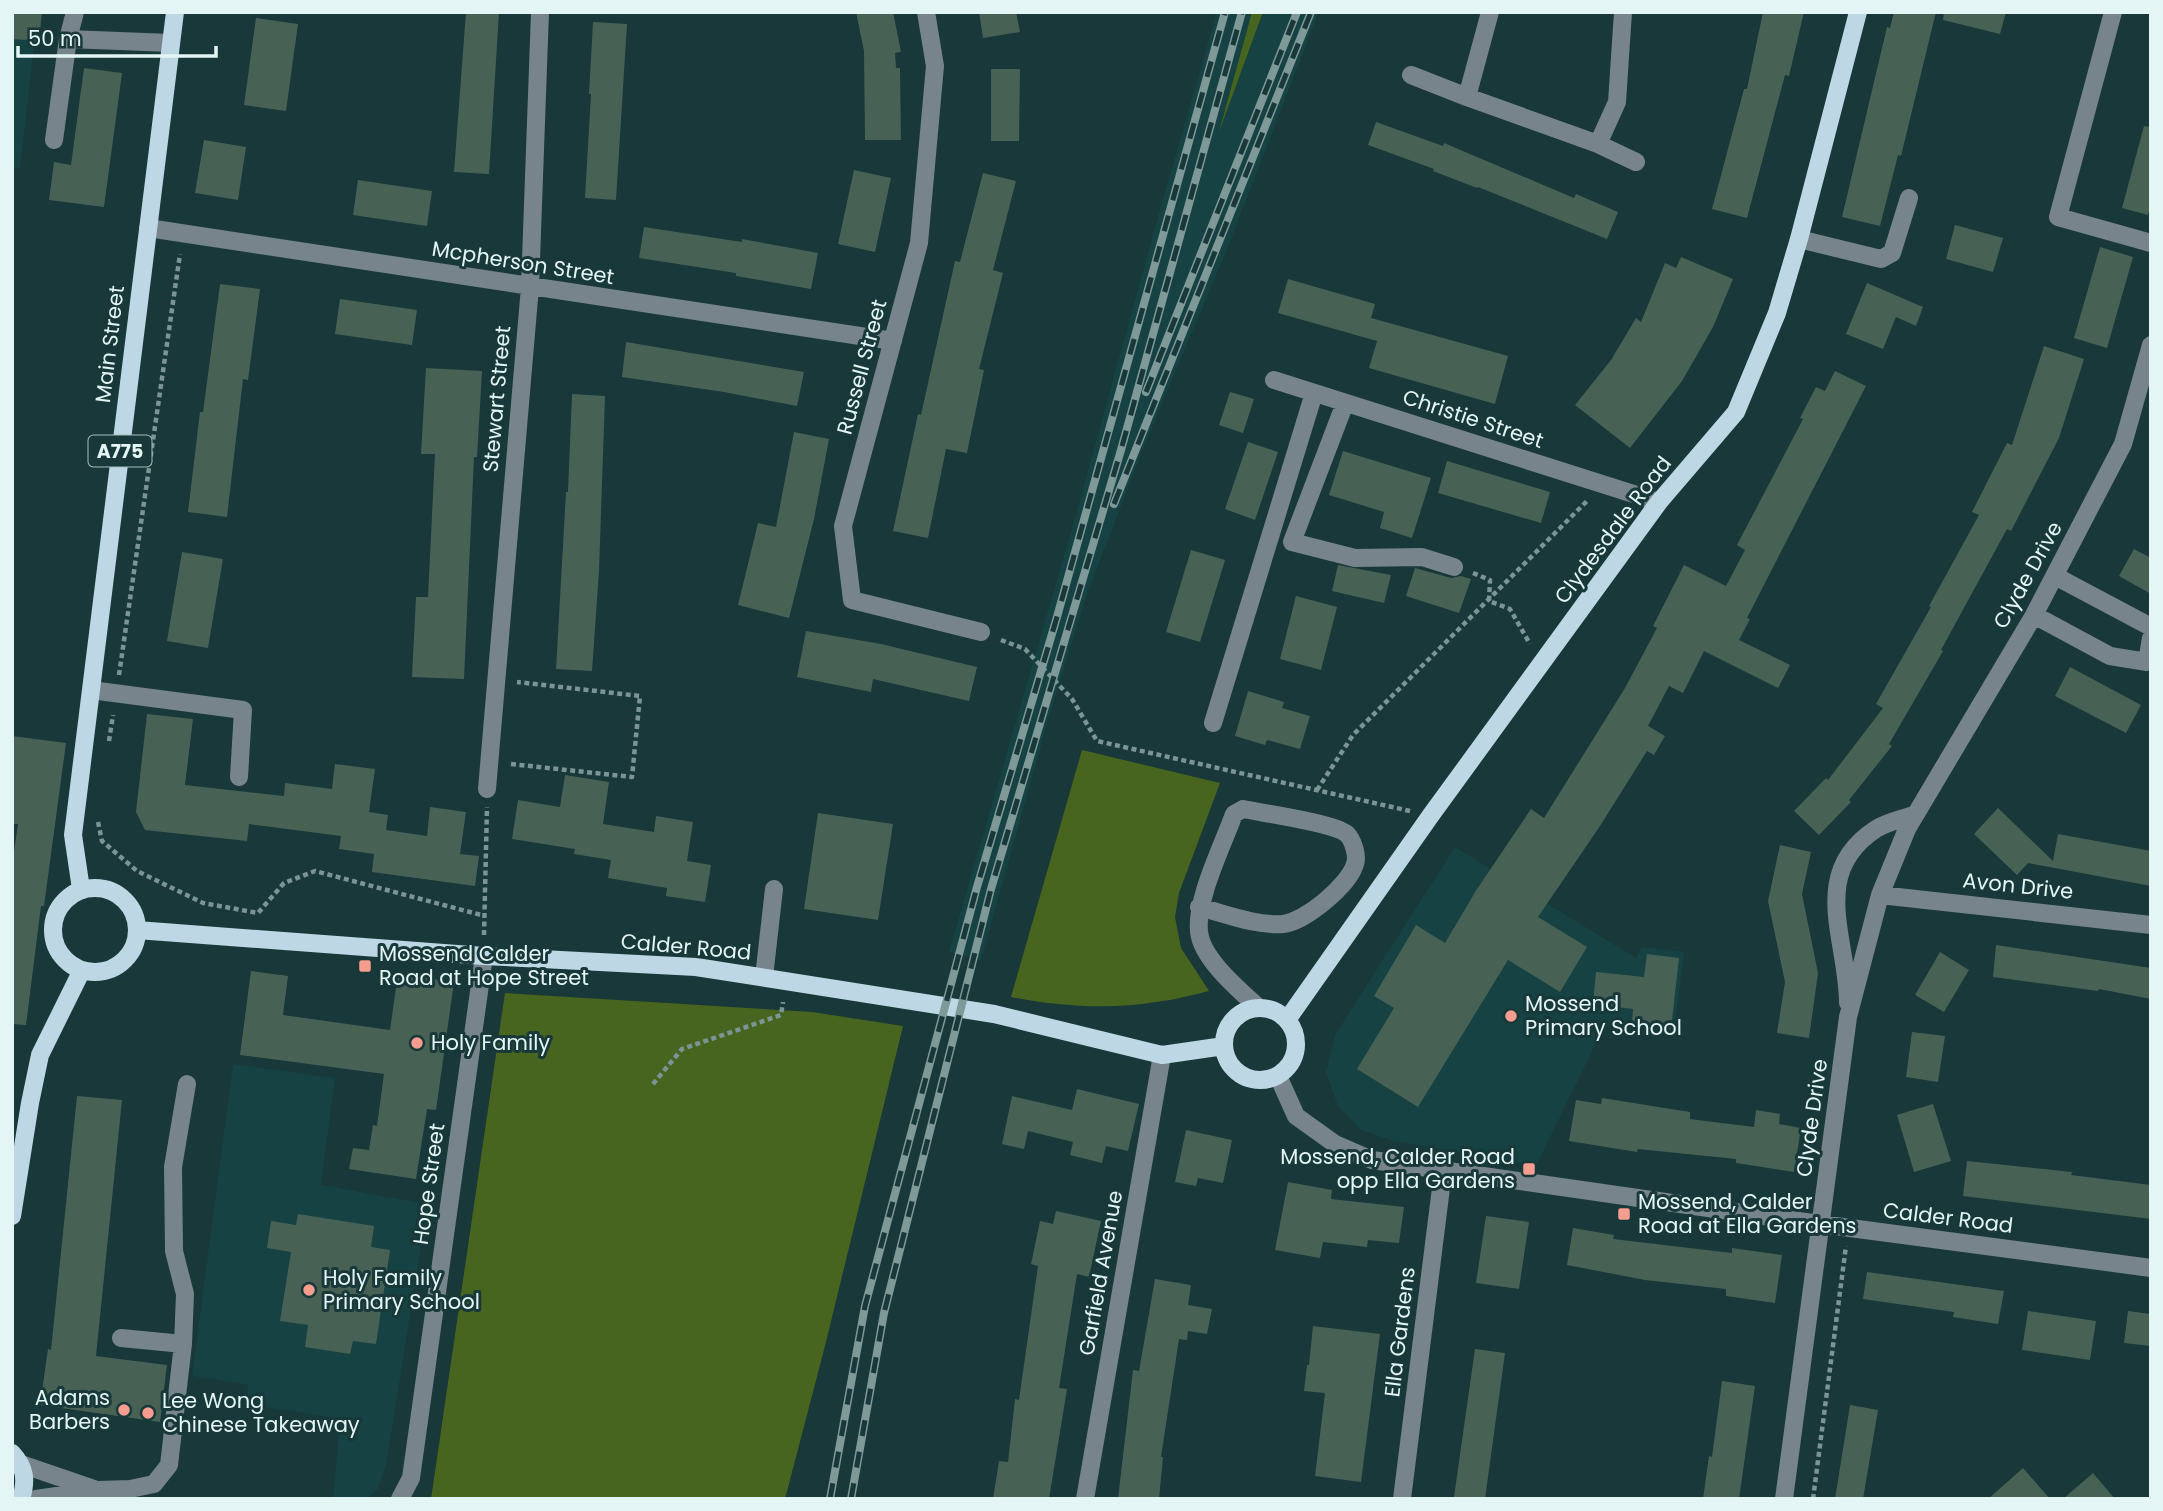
<svg xmlns="http://www.w3.org/2000/svg" width="2163" height="1511" font-family="Poppins,sans-serif">
	<style>
		.built { fill: #164243 }
		.green { fill: #47651f }
		.building { fill: #476255 }
		.lines { fill: none; stroke-linecap: round; stroke-linejoin: round }
		.path { stroke: #7b9495; stroke-width: 4.5; stroke-dasharray: 5 3.5; stroke-linecap: butt }
		.minor { stroke: #78848b; stroke-width: 18 }
		.major { stroke: #bed7e4; stroke-width: 18 }
		.rail-casing { stroke: #7f9898; stroke-width: 8 }
		.rail { stroke: #183839; stroke-width: 5; stroke-dasharray: 16; stroke-linecap: butt }
		.poi-dot { fill: #f59d8f; stroke: #183839; stroke-width: 2.5 }
		.labels { text-anchor: middle; stroke-width: 6; stroke-linejoin: round; paint-order: stroke }
		.shield { fill: #183839; stroke: #a6bcbd; stroke-width: 2 }
		.shield-label { font-size: 19px; font-weight: bold; fill: #e3f5f5 }
		.street-label { font-size: 21px; fill: #e3f5f5; stroke: #183839 }
		.poi-label { font-size: 21px; fill: #e3f5f5; stroke: #183839; text-anchor: start }
	</style>
	<rect width="100%" height="100%" fill="#183839"/>
	<path class="built" d="M 12,12 L 38,12 L 20,169 L 12,168 Z
		M 1217,12 L 1252,12 L 1223,120 L 1263,12 L 1319,12 L 1228,247 L 1142,451 L 1085,600 L 1049,717 L 981,960 L 949,952 L 1077,511 L 1160,209 Z
		M 1455,847 L 1636,958 L 1642,947 L 1684,952 L 1674,1033 L 1605,1025 L 1536,1166 L 1390,1140 L 1361,1130 L 1338,1106 L 1326,1073 L 1335,1035 Z
		M 233,1064 L 335,1078 L 321,1185 L 428,1204 L 386,1465 L 378,1489 L 367,1499 L 333,1499 L 340,1419 L 246,1404 L 248,1385 L 192,1376 Z"/>
	<path class="green" d="M 1252,12 L 1263,12 L 1219,132 Z
		M 1082,750 L 1220,783 L 1179,893 L 1175,917 L 1181,948 L 1209,991 C 1192,995 1174,1000 1156,1002 C 1108,1010 1058,1006 1011,997 Z
		M 505,993 L 812,1012 L 903,1026 L 826,1342 L 785,1499 L 431,1499 Z"/>
	<path class="building" d="M 12,12 L 42,12 L 39,41 L 12,39 Z
		M 466,12 L 499,12 L 489,174 L 454,172 Z
		M 856,12 L 893,12 L 901,52 L 895,53 L 896,68 L 900,68 L 901,140 L 865,140 L 864,51 Z
		M 979,12 L 1016,12 L 1020,32 L 983,38 Z
		M 1763,12 L 1804,12 L 1789,76 L 1785,75 L 1747,218 L 1712,209 L 1744,89 L 1747,89 Z
		M 1894,12 L 1936,12 L 1901,156 L 1898,155 L 1880,226 L 1842,217 L 1887,27 L 1890,28 Z
		M 1944,12 L 2006,12 L 2000,34 L 1943,20 Z
		M 256,18 L 298,24 L 286,111 L 244,105 Z
		M 593,22 L 627,24 L 616,200 L 585,198 L 591,94 L 589,94 Z
		M 84,68 L 122,73 L 104,207 L 49,200 L 54,162 L 71,165 Z
		M 991,69 L 1020,69 L 1019,141 L 991,141 Z
		M 1376,122 L 1443,146 L 1444,143 L 1574,198 L 1576,194 L 1618,212 L 1607,239 L 1478,187 L 1477,188 L 1433,171 L 1434,169 L 1368,145 Z
		M 2144,126 L 2151,127 L 2151,204 L 2148,215 L 2122,208 Z
		M 204,140 L 246,147 L 238,200 L 195,193 Z
		M 854,170 L 891,178 L 875,252 L 838,244 Z
		M 983,173 L 1016,181 L 993,270 L 1003,273 L 979,369 L 984,370 L 967,453 L 946,449 L 928,538 L 893,531 L 918,414 L 921,415 L 955,261 L 960,262 Z
		M 358,180 L 432,191 L 427,226 L 353,215 Z
		M 1955,225 L 2003,238 L 1993,272 L 1946,259 Z
		M 644,227 L 742,242 L 742,239 L 818,253 L 811,289 L 736,276 L 736,273 L 639,258 Z
		M 2100,247 L 2133,257 L 2107,348 L 2074,338 Z
		M 1681,257 L 1733,279 L 1713,327 L 1682,381 L 1630,448 L 1575,405 L 1611,360 L 1636,318 L 1641,322 L 1665,263 L 1676,268 Z
		M 1288,279 L 1375,304 L 1371,318 L 1508,356 L 1495,404 L 1369,368 L 1377,341 L 1278,313 Z
		M 1867,283 L 1923,307 L 1916,326 L 1896,317 L 1883,349 L 1846,334 Z
		M 220,284 L 260,289 L 248,380 L 243,379 L 227,517 L 188,512 L 200,412 L 203,412 Z
		M 340,299 L 417,310 L 412,345 L 335,334 Z
		M 626,342 L 804,372 L 797,406 L 724,392 L 622,377 Z
		M 2044,346 L 2084,359 L 2059,438 L 2011,531 L 2007,529 L 1941,650 L 1943,651 L 1889,744 L 1892,746 L 1849,800 L 1851,802 L 1819,835 L 1794,811 L 1826,778 L 1828,780 L 1883,708 L 1876,704 L 1931,607 L 1929,606 L 1979,515 L 1972,512 L 2007,443 L 2012,445 Z
		M 426,368 L 482,371 L 477,457 L 474,457 L 464,679 L 412,677 L 416,597 L 428,597 L 435,454 L 421,454 Z
		M 1835,371 L 1866,386 L 1747,618 L 1750,619 L 1739,640 L 1790,665 L 1778,688 L 1704,651 L 1683,693 L 1669,686 L 1648,726 L 1665,736 L 1654,755 L 1647,751 L 1600,826 L 1538,917 L 1587,947 L 1560,992 L 1508,960 L 1418,1107 L 1357,1069 L 1394,1008 L 1374,996 L 1416,925 L 1445,943 L 1477,889 L 1531,809 L 1544,818 L 1625,688 L 1657,628 L 1653,626 L 1684,565 L 1726,586 L 1745,550 L 1737,545 L 1803,419 L 1800,418 L 1816,387 L 1825,391 Z
		M 1230,392 L 1254,399 L 1243,433 L 1219,425 Z
		M 572,394 L 605,396 L 599,571 L 592,671 L 556,669 L 566,492 L 568,492 Z
		M 794,432 L 829,439 L 814,519 L 789,618 L 738,605 L 758,523 L 776,527 Z
		M 1248,442 L 1278,452 L 1255,520 L 1225,509 Z
		M 1343,451 L 1431,478 L 1412,538 L 1380,528 L 1384,512 L 1329,495 Z
		M 1447,461 L 1550,492 L 1541,523 L 1438,493 Z
		M 2134,549 L 2151,558 L 2151,594 L 2119,576 Z
		M 1191,550 L 1225,560 L 1200,642 L 1166,632 Z
		M 182,552 L 223,559 L 208,648 L 167,641 Z
		M 1338,565 L 1391,575 L 1384,603 L 1332,591 Z
		M 1415,568 L 1451,578 L 1461,576 L 1471,579 L 1459,613 L 1406,596 Z
		M 1296,596 L 1337,607 L 1321,670 L 1280,659 Z
		M 806,631 L 881,644 L 977,667 L 969,701 L 873,679 L 871,692 L 797,677 Z
		M 2070,667 L 2141,705 L 2126,733 L 2055,696 Z
		M 1248,691 L 1284,702 L 1282,708 L 1310,716 L 1300,749 L 1267,740 L 1265,745 L 1235,736 Z
		M 147,714 L 193,719 L 185,785 L 284,796 L 285,783 L 332,789 L 335,764 L 375,769 L 369,812 L 388,815 L 386,830 L 427,836 L 430,807 L 466,812 L 460,854 L 479,856 L 475,886 L 372,872 L 374,854 L 339,849 L 341,836 L 249,824 L 247,841 L 145,830 L 136,812 Z
		M 12,736 L 66,743 L 44,906 L 41,906 L 26,1025 L 12,1024 L 12,865 L 18,824 L 12,824 Z
		M 565,775 L 609,782 L 603,824 L 654,832 L 656,816 L 693,822 L 687,861 L 711,865 L 705,902 L 666,896 L 667,888 L 608,878 L 611,860 L 574,854 L 575,849 L 512,839 L 518,800 L 560,807 Z
		M 1998,808 L 2053,861 L 2058,834 L 2151,851 L 2151,886 L 2028,863 L 2017,875 L 1974,834 Z
		M 818,813 L 893,824 L 878,920 L 804,909 Z
		M 1780,845 L 1811,852 L 1802,894 L 1818,973 L 1809,1038 L 1777,1033 L 1785,982 L 1768,901 Z
		M 1996,945 L 2151,968 L 2151,999 L 2099,989 L 2098,991 L 1993,977 Z
		M 1940,952 L 1969,970 L 1944,1012 L 1915,995 Z
		M 1647,954 L 1679,958 L 1671,1029 L 1632,1024 L 1633,1009 L 1593,1004 L 1596,972 L 1644,977 Z
		M 251,971 L 288,976 L 283,1015 L 390,1030 L 398,974 L 454,982 L 436,1110 L 427,1109 L 416,1179 L 349,1169 L 353,1148 L 369,1150 L 373,1125 L 377,1126 L 384,1074 L 240,1055 Z
		M 1912,1032 L 1945,1036 L 1938,1082 L 1906,1077 Z
		M 1077,1089 L 1139,1104 L 1128,1151 L 1106,1146 L 1102,1163 L 1070,1155 L 1073,1142 L 1028,1131 L 1024,1149 L 1002,1144 L 1012,1096 L 1072,1110 Z
		M 77,1096 L 122,1100 L 96,1356 L 167,1365 L 160,1422 L 40,1405 L 48,1349 L 51,1350 Z
		M 1602,1098 L 1690,1112 L 1690,1119 L 1754,1127 L 1756,1110 L 1780,1114 L 1779,1124 L 1801,1128 L 1794,1172 L 1736,1163 L 1736,1159 L 1638,1149 L 1637,1152 L 1569,1141 L 1576,1100 L 1601,1104 Z
		M 1933,1104 L 1951,1161 L 1914,1172 L 1897,1115 Z
		M 1186,1130 L 1232,1140 L 1223,1183 L 1198,1178 L 1196,1186 L 1175,1182 Z
		M 1967,1161 L 2072,1172 L 2071,1175 L 2151,1185 L 2151,1219 L 1963,1196 Z
		M 1288,1182 L 1332,1190 L 1331,1199 L 1404,1207 L 1399,1243 L 1368,1240 L 1367,1247 L 1323,1242 L 1320,1258 L 1275,1250 Z
		M 1056,1211 L 1101,1221 L 1089,1277 L 1077,1274 L 1059,1388 L 1067,1389 L 1049,1499 L 993,1499 L 999,1461 L 1008,1462 L 1015,1399 L 1019,1400 L 1038,1266 L 1031,1264 L 1040,1221 L 1053,1224 Z
		M 298,1214 L 374,1226 L 371,1247 L 390,1250 L 376,1344 L 353,1341 L 350,1354 L 305,1347 L 308,1325 L 280,1321 L 291,1252 L 267,1248 L 271,1221 L 296,1225 Z
		M 1486,1216 L 1529,1222 L 1519,1289 L 1476,1283 Z
		M 1573,1228 L 1614,1235 L 1613,1239 L 1732,1253 L 1732,1248 L 1782,1255 L 1775,1303 L 1726,1296 L 1726,1289 L 1645,1280 L 1567,1265 Z
		M 1867,1272 L 2004,1291 L 1998,1324 L 1953,1317 L 1954,1312 L 1863,1299 Z
		M 1155,1279 L 1191,1285 L 1188,1305 L 1212,1309 L 1207,1334 L 1188,1331 L 1187,1340 L 1179,1339 L 1161,1457 L 1163,1457 L 1159,1499 L 1118,1499 L 1133,1370 L 1139,1371 Z
		M 2028,1311 L 2096,1321 L 2090,1360 L 2022,1350 Z
		M 2128,1311 L 2151,1314 L 2151,1346 L 2124,1343 Z
		M 1313,1326 L 1380,1334 L 1361,1482 L 1315,1476 L 1325,1393 L 1304,1391 L 1307,1365 L 1309,1365 Z
		M 1475,1349 L 1505,1353 L 1485,1499 L 1454,1497 Z
		M 1722,1381 L 1755,1386 L 1739,1499 L 1703,1499 L 1709,1456 L 1712,1457 Z
		M 1850,1405 L 1878,1410 L 1863,1499 L 1835,1499 Z
		M 2023,1468 L 2050,1499 L 1988,1499 Z
		M 2093,1473 L 2115,1499 L 2063,1499 Z"/>
	<g class="lines">
		<path class="path" d="M 1473,573 L 1490,580 L 1489,601 L 1510,609 L 1530,644
			M 1001,640 L 1025,649 L 1072,699 L 1097,741 L 1410,811
			M 119,675 L 180,254
			M 109,741 L 113,715
			M 511,764 L 632,777 L 640,696 L 517,682
			M 1317,790 L 1353,735 L 1588,500
			M 98,822 L 102,841 L 137,871 L 203,903 L 258,913 L 284,883 L 315,871 L 485,916
			M 484,935 L 487,807
			M 653,1084 L 682,1049 L 781,1015 L 783,1002
			M 1813,1499 L 1846,1246"/>
		<path class="minor" d="M 926,12 L 935,66 L 919,243 L 843,526 L 852,600 L 981,632
			M 1490,12 L 1467,97 L 1598,144 L 1617,102 L 1623,12
			M 2113,12 L 2058,217 L 2151,243
			M 68,39 L 75,12
			M 1411,75 L 1467,97
			M 54,140 L 68,39 L 171,43
			M 1598,144 L 1636,162
			M 148,228 L 893,341
			M 1799,239 L 1881,259 L 1892,253 L 1909,198
			M 1274,380 L 1659,502
			M 1345,403 L 1292,542 L 1355,558 L 1422,557 L 1454,567
			M 2055,576 L 2151,627
			M 2034,615 L 2110,656 L 2147,662 L 2151,638
			M 91,690 L 243,710 L 239,777
			M 1213,723 L 1314,393
			M 487,789 L 530,287 L 540,12
			M 1880,895 L 2151,925
			M 1199,907 C 1226,914 1256,926 1283,924 C 1305,922 1349,885 1355,864 C 1358,856 1353,840 1347,834 C 1335,823 1262,813 1243,809 L 1234,814 C 1223,845 1192,906 1200,937 C 1206,962 1240,991 1258,1007
			M 764,977 L 774,889
			M 1848,1003 C 1848,940 1808,873 1876,829 C 1887,822 1903,819 1916,814
			M 1278,1076 L 1296,1116 L 1335,1144 L 1372,1160 L 1820,1224 L 2151,1268
			M 121,1338 L 183,1344
			M 21,1464 L 94,1489
			M 36,1499 L 98,1490 L 130,1489 L 154,1484 L 169,1465 L 183,1344 L 185,1294 L 174,1251 L 173,1167 L 187,1084
			M 400,1499 L 411,1478 L 484,956
			M 1085,1499 L 1162,1055
			M 1402,1499 L 1443,1172
			M 1784,1499 L 1848,1017 L 1880,895 L 1907,829 L 2034,615 L 2123,444 L 2151,345"/>
		<path class="major" d="M53 930a42 42 0 1 1 84 0a42 42 0 1 1-84 0Z
			M 81,889 L 73,835 L 175,12
			M 137,930 L 484,956 L 696,967 L 994,1014 L 1162,1055 L 1224,1046
			M1224 1044a36 36 0 1 1 72 0a36 36 0 1 1-72 0Z
			M 1287,1020 L 1431,815 L 1659,502 L 1736,412 L 1777,313 L 1799,239 L 1858,12
			M 12,1216 L 30,1103 L 40,1055 L 82,970
			M 12,1453 C 25,1467 27,1480 21,1499"/>
		<g class="rail-casing">
			<path id="rail" d="M 1146,392 L 1297,12
				M 1114,504 L 1311,12
				M 830,1499 L 865,1306 L 977,887 L 1057,617 L 1225,12
				M 851,1499 L 884,1313 L 991,889 L 1121,450 L 1242,12"/>
		</g>
		<use href="#rail" class="rail"/>
	</g>
	<g class="poi-dot">
		<rect x="358" y="959" width="14" height="14" rx="3.5"/>
		<circle cx="1511" cy="1016" r="7"/>
		<circle cx="417" cy="1043" r="7"/>
		<rect x="1522" y="1162" width="14" height="14" rx="3.5"/>
		<rect x="1617" y="1207" width="14" height="14" rx="3.5"/>
		<circle cx="309" cy="1290" r="7"/>
		<circle cx="124" cy="1410" r="7"/>
		<circle cx="148" cy="1413" r="7"/>
	</g>
	<g class="labels">
		<rect class="shield" x="88.5" y="435.5" width="63" height="31" rx="5"/>
		<g class="shield-label">
			<text x="120" y="458">A775</text>
		</g>
		<g class="street-label">
			<text transform="translate(523 263) rotate(9)" y="7">Mcpherson Street</text>
			<text transform="translate(110 344) rotate(-83)" y="7">Main Street</text>
			<text transform="translate(862 367) rotate(-75)" y="7">Russell Street</text>
			<text transform="translate(497 399) rotate(-85)" y="7">Stewart Street</text>
			<text transform="translate(1473 419) rotate(18)" y="7">Christie Street</text>
			<text transform="translate(1613 530) rotate(-53)" y="7">Clydesdale Road</text>
			<text transform="translate(2028 575) rotate(-61)" y="7">Clyde Drive</text>
			<text transform="translate(2018 886) rotate(6)" y="7">Avon Drive</text>
			<text transform="translate(686 947) rotate(5)" y="7">Calder Road</text>
			<text transform="translate(1812 1118) rotate(-82)" y="7">Clyde Drive</text>
			<text transform="translate(429 1184) rotate(-82)" y="7">Hope Street</text>
			<text transform="translate(1948 1218) rotate(7)" y="7">Calder Road</text>
			<text transform="translate(1101 1273) rotate(-80)" y="7">Garfield Avenue</text>
			<text transform="translate(1400 1332) rotate(-83)" y="7">Ella Gardens</text>
		</g>
		<g class="poi-label">
			<text x="379" y="961">Mossend Calder<tspan x="379" dy="24">Road at Hope Street</tspan></text>
			<text x="1525" y="1011">Mossend<tspan x="1525" dy="24">Primary School</tspan></text>
			<text x="431" y="1050">Holy Family</text>
			<text x="1515" y="1164" text-anchor="end">Mossend, Calder Road<tspan x="1515" dy="24">opp Ella Gardens</tspan></text>
			<text x="1638" y="1209">Mossend, Calder<tspan x="1638" dy="24">Road at Ella Gardens</tspan></text>
			<text x="323" y="1285">Holy Family<tspan x="323" dy="24">Primary School</tspan></text>
			<text x="110" y="1405" text-anchor="end">Adams<tspan x="110" dy="24">Barbers</tspan></text>
			<text x="162" y="1408">Lee Wong<tspan x="162" dy="24">Chinese Takeaway</tspan></text>
		</g>
	</g>
	<rect width="2163" height="1511" fill="none" stroke="#e3f5f5" stroke-width="28"/>
	<path d="M18 46v10h198v-10" fill="none" stroke="#e3f5f5" stroke-width="3.5"/>
	<text x="28" y="46" font-size="21" fill="#e3f5f5" stroke="#183839" stroke-width="5" paint-order="stroke">50 m</text>
</svg>
